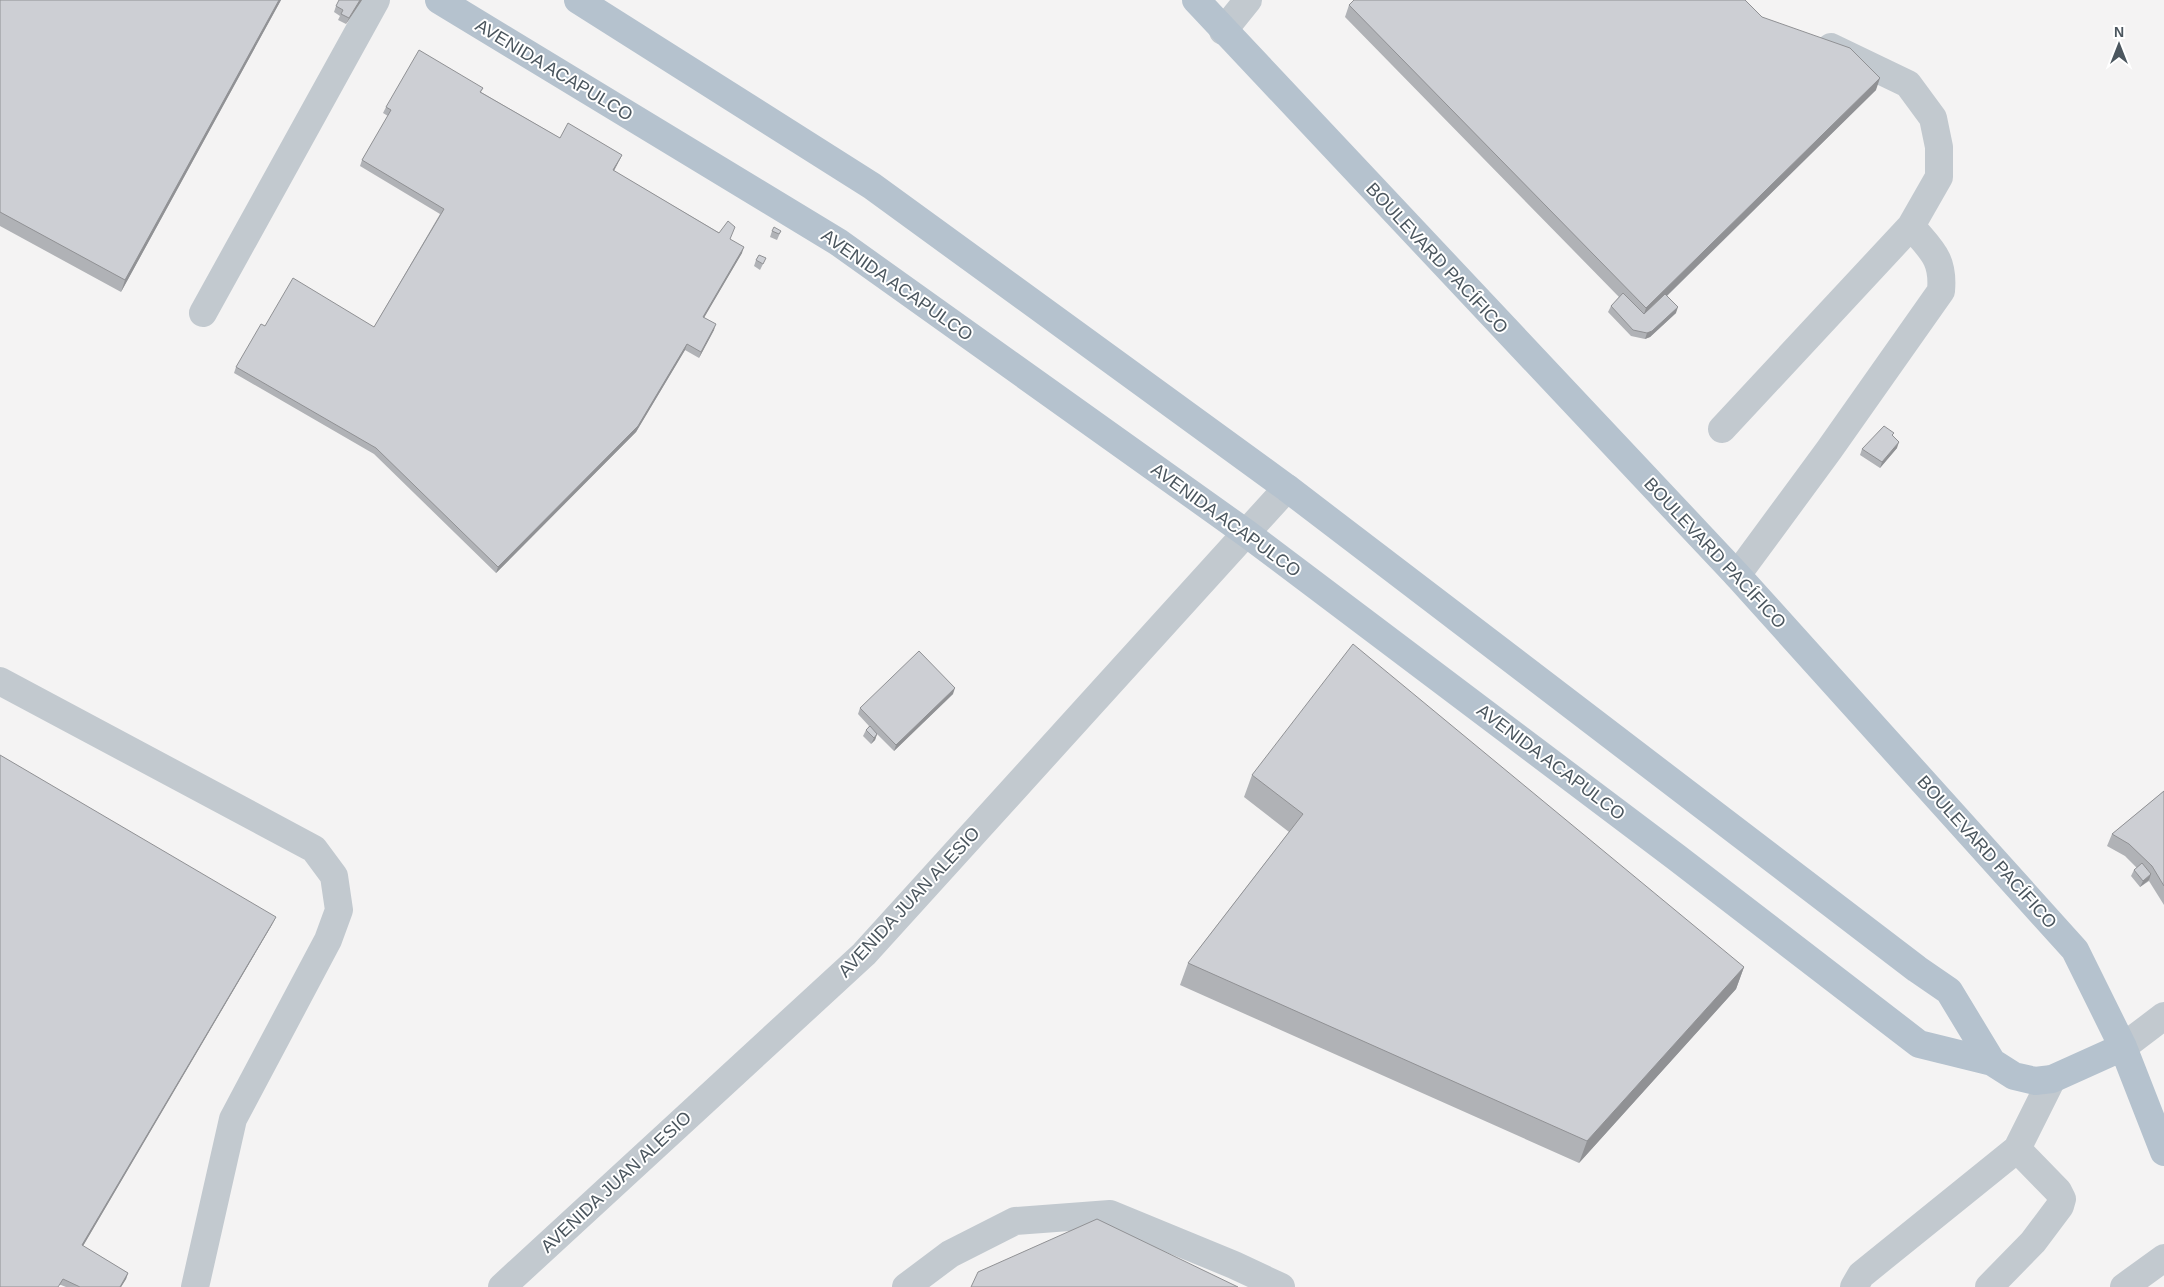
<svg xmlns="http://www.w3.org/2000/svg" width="2164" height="1287" font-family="Helvetica,sans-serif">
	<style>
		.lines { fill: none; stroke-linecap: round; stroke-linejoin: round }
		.minor { stroke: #c2c9cf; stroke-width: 28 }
		.major { stroke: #b5c2ce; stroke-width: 28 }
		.wall { fill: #b0b2b6 }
		.shaded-wall { fill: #909194 }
		.building { fill: #cdcfd4; stroke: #909194 }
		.labels { text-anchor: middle; stroke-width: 4; stroke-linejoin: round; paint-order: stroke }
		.street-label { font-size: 18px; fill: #4b565e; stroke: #fff }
	</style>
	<rect width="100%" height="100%" fill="#f4f3f3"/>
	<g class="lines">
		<path class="minor" d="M 1223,31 L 1248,0
			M 1831,47 L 1908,84 L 1933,118 L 1939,147 L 1939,177 L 1911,226
			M 203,313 L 376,0
			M 1722,429 L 1911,226 C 1931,250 1944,258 1941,291 L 1829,450 L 1737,575
			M 0,681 L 314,849 L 334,876 L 339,910 L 328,940 L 233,1119 L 195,1287
			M 2123,1047 L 2164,1016
			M 502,1287 L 864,954 L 1287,488
			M 906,1287 L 950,1254 L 1015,1221 L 1110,1214 L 1234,1265 L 1281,1287
			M 1854,1287 L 1861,1275 L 2017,1149 L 2052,1079
			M 1989,1287 L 2033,1242 L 2060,1206 L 2062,1199 L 2058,1191 L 2017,1149
			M 2124,1287 L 2164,1258"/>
		<path class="major" d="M 439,0 L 838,242 L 1246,533 L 1676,857 L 1919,1044 L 1992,1062 L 2014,1076 L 2035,1081 L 2052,1079 L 2123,1047
			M 578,0 L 872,186 L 1287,488 L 1917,969 L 1949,991 L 1992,1062
			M 1196,0 L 1737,575 L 2075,950 L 2123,1047 L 2164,1152"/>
	</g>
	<path class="wall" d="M 0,0 L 281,0 L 121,292 L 0,226 Z
		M 362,0 L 346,24 L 338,20 L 340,16 L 334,12 L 336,6 Z
		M 1349,5 L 1762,17 L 1876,90 L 1667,296 L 1676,313 L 1650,337 L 1645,339 L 1631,336 L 1608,312 L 1611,306 L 1619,297 L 1345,17 Z
		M 483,88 L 481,92 L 560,138 L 622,155 L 614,171 L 730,239 L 742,253 L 704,317 L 714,330 L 699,358 L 685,350 L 636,432 L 496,573 L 374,454 L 234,373 L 236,367 L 265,326 L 374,327 L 440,214 L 360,166 L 362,160 L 388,116 L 383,113 L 386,107 Z
		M 772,231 L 781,231 L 777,240 L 770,237 Z
		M 756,260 L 763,264 L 760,270 L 754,266 Z
		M 1894,433 L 1892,436 L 1897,448 L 1880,468 L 1860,455 L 1862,449 Z
		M 953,694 L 894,751 L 877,734 L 875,740 L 871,744 L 863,736 L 866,730 L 869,726 L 858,714 L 860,708 Z
		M 1252,775 L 1744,967 L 1736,989 L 1579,1163 L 1180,985 L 1188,963 L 1289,832 L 1244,797 Z
		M 2164,791 L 2164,905 L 2149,881 L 2140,887 L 2131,876 L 2134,870 L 2137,868 L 2125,856 L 2107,846 L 2112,834 Z
		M 273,923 L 83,1246 L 128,1273 L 126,1279 L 121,1287 L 66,1287 L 61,1285 L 0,1287 Z"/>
	<path class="shaded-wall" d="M 279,0 L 281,0 L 121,292 L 125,280 Z
		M 360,0 L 362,0 L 346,24 L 349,18 Z
		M 1880,78 L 1876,90 L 1642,320 L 1646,308 Z
		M 622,155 L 619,161 L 611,176 L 613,170 Z
		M 744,247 L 742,253 L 701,323 L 703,317 Z
		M 1678,307 L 1676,313 L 1650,337 L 1645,339 L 1647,333 Z
		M 716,324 L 714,330 L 699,358 L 701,352 Z
		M 687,344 L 685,350 L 636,432 L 496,573 L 498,567 Z
		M 1899,442 L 1897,448 L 1880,468 L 1882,462 Z
		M 955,688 L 953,694 L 894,751 L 896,745 Z
		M 877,734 L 875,740 L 871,744 L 874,738 Z
		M 2151,874 L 2149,880 L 2140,887 L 2143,881 Z
		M 276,917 L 273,923 L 80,1251 L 82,1245 Z
		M 1744,967 L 1736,989 L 1579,1163 L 1587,1141 Z
		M 128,1273 L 126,1279 L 121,1287 L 120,1287 Z"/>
	<path class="building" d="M 0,0 L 279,0 L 125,280 L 0,212 Z
		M 339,0 L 360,0 L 349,18 L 341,14 L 343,10 L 336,6 Z
		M 1354,0 L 1745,0 L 1762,17 L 1850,48 L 1880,78 L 1646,308 L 1349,5 Z
		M 419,50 L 483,88 L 480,92 L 560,138 L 568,123 L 622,155 L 613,170 L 719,233 L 728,221 L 735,227 L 730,239 L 744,247 L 703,317 L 716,324 L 701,352 L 687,344 L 638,426 L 498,567 L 376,448 L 236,367 L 261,324 L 265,326 L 293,278 L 374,327 L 444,209 L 362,160 L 391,110 L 386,107 Z
		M 774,227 L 781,231 L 779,234 L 772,231 Z
		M 759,255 L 766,258 L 763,264 L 756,260 Z
		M 1623,293 L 1644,314 L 1665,294 L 1678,307 L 1652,331 L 1647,333 L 1633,330 L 1611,306 Z
		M 1884,426 L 1894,433 L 1892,435 L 1899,442 L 1882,462 L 1862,449 Z
		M 1353,644 L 1744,967 L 1587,1141 L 1188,963 L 1303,814 L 1252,775 Z
		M 919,651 L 955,688 L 896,745 L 860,708 Z
		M 870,726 L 877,734 L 874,738 L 866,730 Z
		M 0,755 L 276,917 L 82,1245 L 128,1273 L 120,1287 L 80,1287 L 63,1279 L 58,1287 L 0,1287 Z
		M 2164,791 L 2164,886 L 2152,866 L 2129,844 L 2112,834 Z
		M 2142,863 L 2151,874 L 2143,881 L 2134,870 Z
		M 1097,1219 L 1238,1287 L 971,1287 L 978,1272 Z"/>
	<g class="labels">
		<g class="street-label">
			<text transform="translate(554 70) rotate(31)" y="6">AVENIDA ACAPULCO</text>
			<text transform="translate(1437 258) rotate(47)" y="6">BOULEVARD PACÍFICO</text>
			<text transform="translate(897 285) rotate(35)" y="6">AVENIDA ACAPULCO</text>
			<text transform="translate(1226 520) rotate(36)" y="6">AVENIDA ACAPULCO</text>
			<text transform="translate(1715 553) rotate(47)" y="6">BOULEVARD PACÍFICO</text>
			<text transform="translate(1551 762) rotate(37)" y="6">AVENIDA ACAPULCO</text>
			<text transform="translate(1987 852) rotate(48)" y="6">BOULEVARD PACÍFICO</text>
			<text transform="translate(909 902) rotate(-47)" y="6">AVENIDA JUAN ALESIO</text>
			<text transform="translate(616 1182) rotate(-43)" y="6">AVENIDA JUAN ALESIO</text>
		</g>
	</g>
	<g transform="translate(2119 45)" stroke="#ffffff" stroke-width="4" paint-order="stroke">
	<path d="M0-4L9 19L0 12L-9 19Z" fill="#4b565e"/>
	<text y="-8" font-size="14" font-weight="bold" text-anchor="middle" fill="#4b565e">N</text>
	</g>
</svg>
